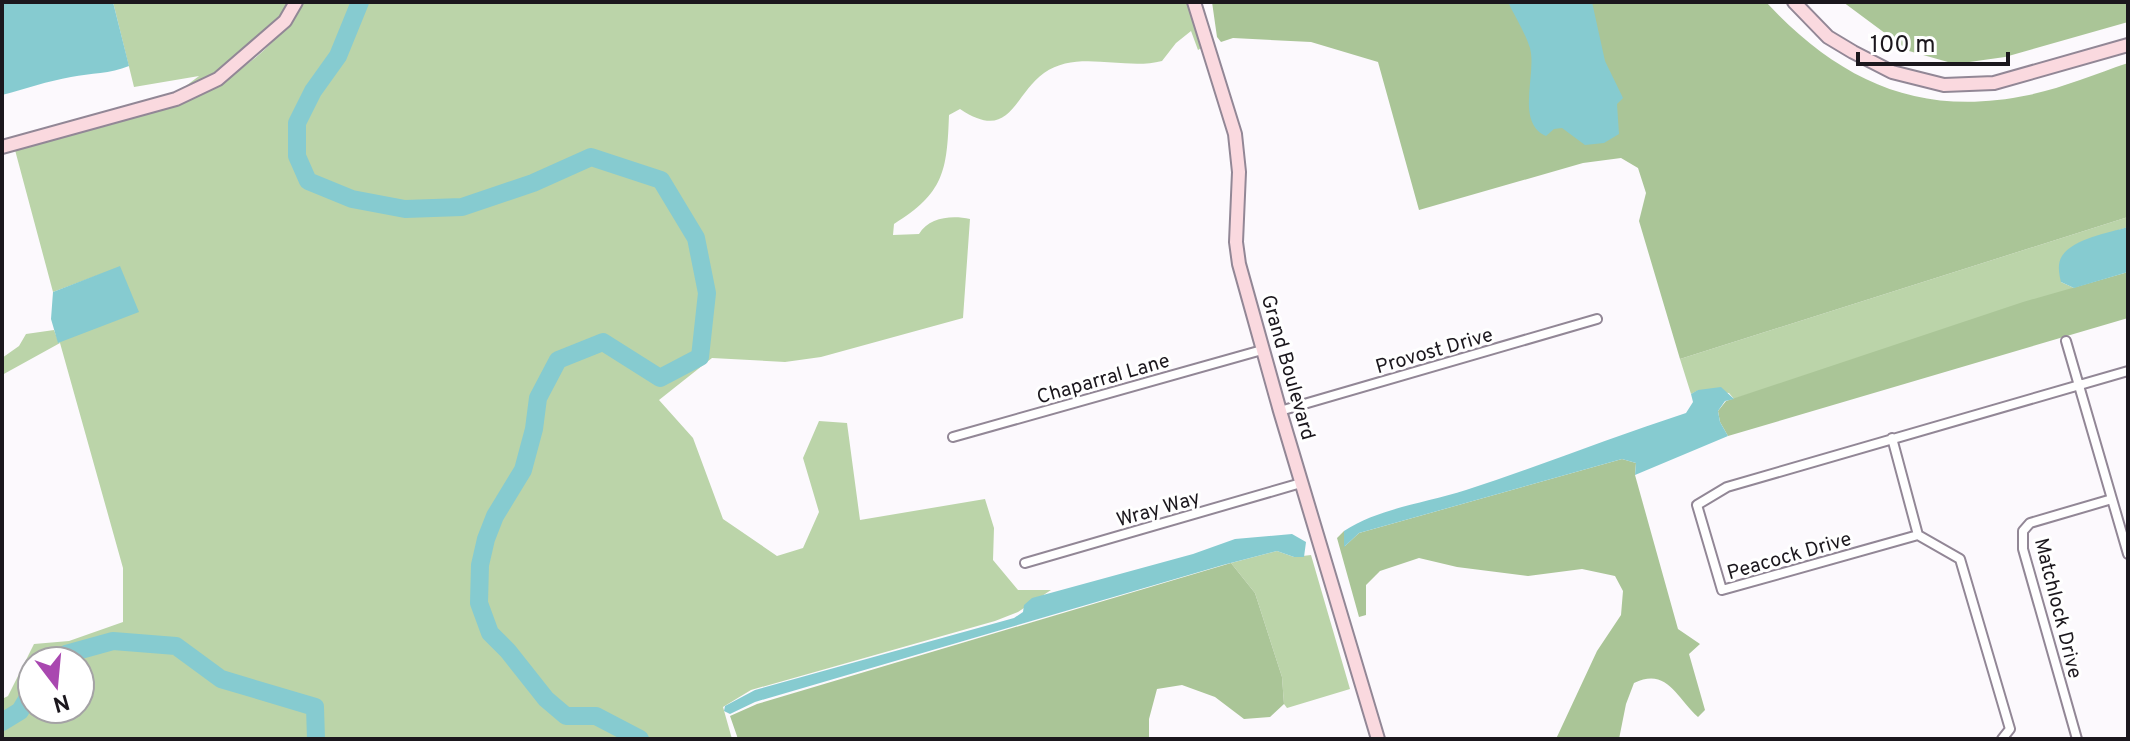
<svg xmlns="http://www.w3.org/2000/svg" width="2130" height="741" font-family="Overpass,sans-serif">
	<style>
		.green { fill: #bbd4a9; fill-rule: evenodd }
		.forest { fill: #aac597 }
		.water { fill: #86cbd0 }
		.lines { fill: none; stroke-linecap: round; stroke-linejoin: round }
		.river { stroke: #86cbd0; stroke-width: 18 }
		.street-casing { stroke: #928796; stroke-width: 12 }
		.secondary-casing { stroke: #928796; stroke-width: 16 }
		.street { stroke: #fff; stroke-width: 8 }
		.secondary { stroke: #fad9df; stroke-width: 12 }
		.labels { text-anchor: middle; stroke-width: 6; stroke-linejoin: round; paint-order: stroke }
		.street-label { font-size: 20px; fill: #1b171d; stroke: #fff }
	</style>
	<rect width="100%" height="100%" fill="#fcf9fd"/>
	<path class="green" d="M 113,2 L 290,2 L 281,17 L 216,74 L 178,92 L 199,76 L 134,87 Z
		M 302,2 L 1189,2 L 1203,47 L 1198,50 L 1191,31 L 1176,43 L 1162,61 C 1124,71 1078,49 1044,73 C 1013,95 1011,143 960,109 L 949,115 C 947,171 944,193 894,224 L 893,235 L 919,234 C 929,217 952,215 970,219 L 963,318 L 821,357 L 785,362 L 712,358 L 659,400 L 693,438 L 723,519 L 777,556 L 803,548 L 819,512 L 803,458 L 819,421 L 847,423 L 860,520 L 985,499 L 994,528 L 993,560 L 1018,590 L 1051,590 L 1018,612 L 995,621 L 751,690 L 723,707 L 732,739 L 2,739 L 2,699 L 8,696 L 34,644 L 69,641 L 123,622 L 123,568 L 60,343 L 2,375 L 2,358 L 19,346 L 26,334 L 54,330 L 59,343 L 120,267 L 53,292 L 15,150 C 118,121 245,104 302,2 ZM 32,661 L 80,661 L 80,709 L 32,709 Z
		M 2128,217 L 2128,227 L 2079,243 L 2061,282 L 2074,288 L 1734,399 L 1729,393 L 1699,390 L 1691,394 L 1680,359 Z
		M 1277,551 L 1294,557 L 1311,555 L 1350,689 L 1287,708 L 1284,704 L 1282,677 L 1255,593 L 1231,563 Z"/>
	<path class="forest" d="M 1212,2 L 1766,2 C 1840,81 1919,118 2029,95 C 2062,88 2095,74 2128,63 L 2128,217 L 1680,359 L 1639,221 L 1646,193 L 1638,168 L 1621,158 L 1583,163 L 1419,210 L 1378,62 L 1311,42 L 1233,38 L 1221,42 L 1217,37 Z
		M 1843,2 L 2128,2 L 2128,22 L 2005,57 L 1955,64 L 1909,51 Z
		M 2128,272 L 2128,318 L 1728,436 L 1720,422 L 1718,411 L 1726,401 L 2023,302 Z
		M 1622,459 L 1636,463 L 1635,475 L 1678,629 L 1700,644 L 1689,654 L 1705,710 L 1698,717 C 1676,697 1667,667 1634,683 L 1626,704 L 1619,739 L 1556,739 L 1597,651 L 1621,615 L 1623,591 L 1615,576 L 1582,569 L 1528,576 L 1457,567 L 1419,558 L 1380,571 L 1366,585 L 1366,615 L 1359,617 L 1337,538 L 1344,531 L 1345,546 L 1359,533 Z
		M 1231,563 L 1255,593 L 1282,677 L 1284,704 L 1270,717 L 1244,719 L 1215,697 L 1182,685 L 1157,689 L 1149,719 L 1149,739 L 738,739 L 730,716 L 757,704 Z"/>
	<path class="water" d="M 2,2 L 113,2 L 129,66 C 110,74 91,73 71,77 C 48,81 25,89 2,95 Z
		M 1508,2 L 1592,2 L 1605,61 L 1623,98 L 1617,104 L 1619,134 L 1604,143 L 1585,145 L 1562,128 L 1554,129 L 1546,136 C 1515,122 1537,75 1530,48 C 1525,32 1515,17 1508,2 Z
		M 2128,227 L 2128,272 L 2074,288 L 2061,282 C 2059,274 2057,264 2062,256 C 2074,238 2109,233 2128,227 Z
		M 120,266 L 139,312 L 58,343 L 51,319 L 53,292 Z
		M 1721,387 L 1734,399 L 1725,401 L 1718,411 L 1720,422 L 1728,436 L 1635,475 L 1636,463 L 1622,459 L 1359,533 L 1344,547 L 1344,531 C 1379,508 1426,503 1466,490 C 1540,466 1612,437 1686,413 L 1693,402 L 1691,394 L 1698,390 Z
		M 1292,534 L 1306,542 L 1304,557 L 1294,557 L 1277,551 L 1223,565 L 755,702 L 730,714 L 724,711 L 725,706 L 755,690 L 1014,618 L 1023,612 L 1024,605 L 1032,598 L 1193,554 L 1235,539 Z"/>
	<g class="lines">
		<path class="river" d="M 360,2 L 338,56 L 313,91 L 297,123 L 297,156 L 308,181 L 352,199 L 405,209 L 462,207 L 533,183 L 591,157 L 661,180 L 696,238 L 707,293 L 700,357 L 660,378 L 603,342 L 558,360 L 538,398 L 534,429 L 523,470 L 495,516 L 486,539 L 480,565 L 479,603 L 490,633 L 508,651 L 546,699 L 566,716 L 596,716 L 640,739
			M 59,661 L 66,654 L 113,641 L 176,646 L 221,679 L 315,707 L 316,739
			M 2,722 L 20,711 L 32,691"/>
		<g class="street-casing">
			<path id="street" d="M 2066,341 L 2128,554
				M 1280,411 L 1597,319
				M 953,437 L 1262,350
				M 1892,438 L 1918,535 L 1960,559 L 2010,729 L 2002,739
				M 1918,535 L 1722,590 L 1697,505 L 1727,487 L 2128,371
				M 1025,563 L 1301,483
				M 2077,739 L 2023,549 L 2023,531 L 2030,523 L 2112,499"/>
		</g>
		<g class="secondary-casing">
			<path id="secondary" d="M 1194,2 L 1235,134 L 1239,172 L 1236,242 L 1239,264 L 1280,411 L 1378,739
				M 1794,2 L 1828,37 L 1853,52 L 1892,72 L 1944,85 L 1994,83 L 2128,45
				M 2,147 L 176,99 L 218,79 L 285,21 L 296,2"/>
		</g>
		<use href="#street" class="street"/>
		<use href="#secondary" class="secondary"/>
	</g>
	<g class="labels">
		<g class="street-label">
			<text transform="translate(1434 350) rotate(-16)" y="7">Provost Drive</text>
			<text transform="translate(1289 367) rotate(74)" y="7">Grand Boulevard</text>
			<text transform="translate(1103 378) rotate(-16)" y="7">Chaparral Lane</text>
			<text transform="translate(1158 508) rotate(-16)" y="7">Wray Way</text>
			<text transform="translate(1789 555) rotate(-16)" y="7">Peacock Drive</text>
			<text transform="translate(2059 608) rotate(76)" y="7">Matchlock Drive</text>
		</g>
	</g>
	<rect width="2130" height="741" fill="none" stroke="#1b171d" stroke-width="8"/>
	<g transform="translate(56 685) rotate(164)"><circle r="38" fill="#ffffff" stroke="#a4a2a5" stroke-width="2"/>
	<path d="M0-6L14 30L0 20L-14 30Z" fill="#a948b0"/>
	<text y="-12" font-size="22" font-weight="bold" text-anchor="middle" fill="#1b171d">N</text>
	</g>
	<path d="M1858 52v12h150v-12" fill="none" stroke="#1b171d" stroke-width="4"/>
	<text x="1870" y="52" font-size="24" fill="#1b171d" stroke="#ffffff" stroke-width="6" paint-order="stroke">100 m</text>
</svg>
